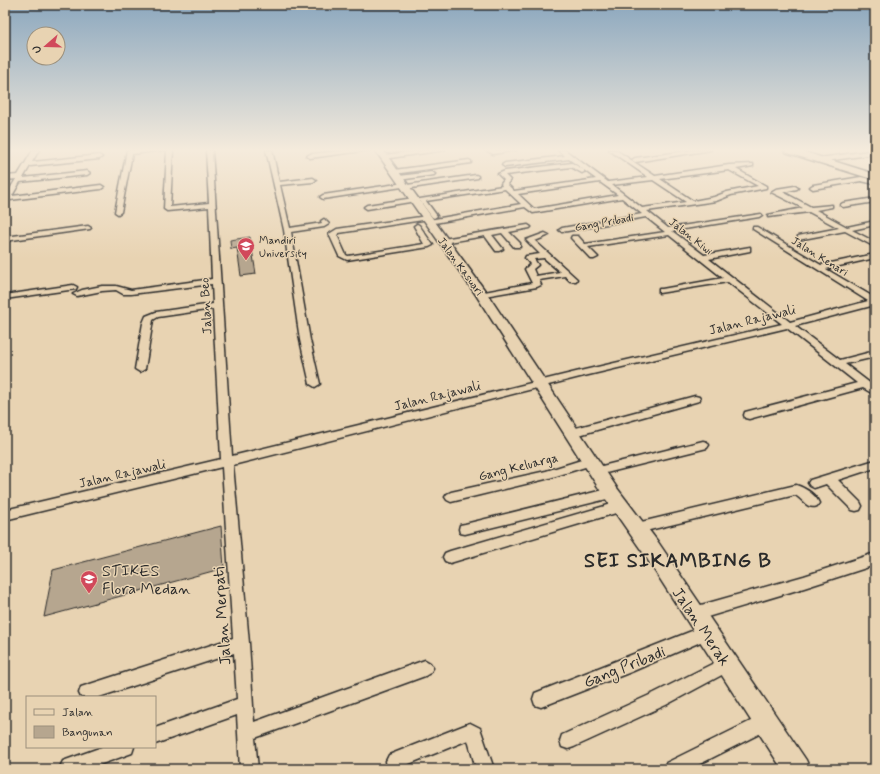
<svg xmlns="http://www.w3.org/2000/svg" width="880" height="774" font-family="Mynerve,sans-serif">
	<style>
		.building { fill: #b6a68f; stroke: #2b2b2b }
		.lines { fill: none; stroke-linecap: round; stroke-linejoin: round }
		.street-casing { stroke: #2b2b2b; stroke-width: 3 }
		.secondary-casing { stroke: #2b2b2b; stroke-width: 3 }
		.primary-casing { stroke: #2b2b2b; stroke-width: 3 }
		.street { fill: #e8d3b2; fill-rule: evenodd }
		.secondary { fill: #e8d3b2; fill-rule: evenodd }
		.primary { fill: #e8d3b2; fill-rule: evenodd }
		.labels { text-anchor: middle; stroke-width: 3; stroke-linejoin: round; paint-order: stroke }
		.far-street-label { font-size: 11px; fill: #2b2b2b; stroke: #e8d3b2 }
		.far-poi-label { font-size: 11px; fill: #2b2b2b; stroke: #e8d3b2; text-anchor: start }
		.street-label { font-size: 13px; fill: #2b2b2b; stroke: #e8d3b2 }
		.near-poi-label { font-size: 16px; fill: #2b2b2b; stroke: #e8d3b2; text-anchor: start }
		.near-street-label { font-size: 16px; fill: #2b2b2b; stroke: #e8d3b2 }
		.near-district-label { font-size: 20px; font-weight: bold; letter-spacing: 1px; fill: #2b2b2b; stroke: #e8d3b2 }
	</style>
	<rect width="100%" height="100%" fill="#e8d3b2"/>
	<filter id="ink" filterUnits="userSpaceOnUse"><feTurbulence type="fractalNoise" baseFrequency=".025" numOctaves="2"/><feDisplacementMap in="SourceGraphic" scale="8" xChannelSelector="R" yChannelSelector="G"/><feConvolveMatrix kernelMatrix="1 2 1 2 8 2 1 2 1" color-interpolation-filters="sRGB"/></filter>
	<g filter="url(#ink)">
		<path class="building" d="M 250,237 L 256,274 L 241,276 L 237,248 L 231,249 L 230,240 Z
			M 221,526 L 224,568 L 44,617 L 53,570 Z"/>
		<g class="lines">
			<g class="street-casing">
				<path id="street" d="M 33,150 L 39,150 L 32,162 L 99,155 L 102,157 L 99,159 L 30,166 L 23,178 L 87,171 L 90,173 L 87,175 L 20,182 L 12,196 L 101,185 L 104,187 L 101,189 L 10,200 L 5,204 L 5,197 L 16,179 L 5,180 L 5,176 L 18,175 Z
					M 127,150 L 165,150 L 132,154 L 121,212 L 118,214 L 115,212 Z
					M 167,150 L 173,150 L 170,207 L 209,203 L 206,150 L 212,150 L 232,456 L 580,371 L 782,324 L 728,282 L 659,293 L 659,289 L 662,289 L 723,278 L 669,235 L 588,247 L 598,257 L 594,259 L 591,259 L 571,238 L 572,236 L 578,236 L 585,244 L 665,232 L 646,217 L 562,232 L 559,230 L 562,228 L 642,214 L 622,198 L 533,213 L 525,207 L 429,224 L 426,222 L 429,220 L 521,204 L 505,189 L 426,201 L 437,216 L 434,218 L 432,217 L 420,201 L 420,199 L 502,186 L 501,184 L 504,180 L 498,174 L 505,171 L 572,163 L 584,170 L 569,159 L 505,167 L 502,165 L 505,163 L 565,156 L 558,150 L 565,150 L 608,182 L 648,177 L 609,150 L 616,150 L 655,176 L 729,165 L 753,164 L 753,166 L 736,169 L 766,186 L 766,188 L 731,195 L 716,201 L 647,211 L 668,228 L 761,214 L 762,215 L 759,217 L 672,231 L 704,255 L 750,247 L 750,251 L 709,259 L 790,322 L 868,301 L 753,229 L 753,227 L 757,227 L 821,265 L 875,254 L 875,258 L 826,269 L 875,298 L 875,305 L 795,326 L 840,360 L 875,351 L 875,357 L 845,364 L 875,387 L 875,395 L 863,388 L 749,419 L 745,418 L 744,415 L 745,412 L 857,383 L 787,328 L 580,377 L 233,465 L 249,643 L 254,722 L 425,660 L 430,663 L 433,668 L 430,673 L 425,676 L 255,738 L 258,769 L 240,769 L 237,715 L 155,744 L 155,728 L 237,699 L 234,653 L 99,697 L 81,697 L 79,693 L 81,687 L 87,685 L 233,638 L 222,467 L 5,520 L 5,510 L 221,459 L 213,309 L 158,317 L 153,320 L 145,369 L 140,372 L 135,369 L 143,323 L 146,316 L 156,312 L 213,304 L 212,284 L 131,294 L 123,294 L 116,290 L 102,291 L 77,296 L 73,294 L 82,290 L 102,286 L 116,286 L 131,290 L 212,279 L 209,207 L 167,211 L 164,209 ZM 571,167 L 582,173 L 584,172 L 584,170 L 596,179 L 514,191 L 507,184 L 510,180 L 505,175 ZM 729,170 L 758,186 L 727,192 L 714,197 L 693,201 L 660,179 ZM 653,180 L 686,202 L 642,208 L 612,185 ZM 600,182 L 618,195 L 534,209 L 518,194 Z
					M 266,150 L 272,150 L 279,182 L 313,178 L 316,180 L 313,182 L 280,185 L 290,228 L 322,223 L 321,221 L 324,219 L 329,224 L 324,227 L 291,232 L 310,340 L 320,384 L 315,387 L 310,384 L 300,340 L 284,230 Z
					M 350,150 L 370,150 L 310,158 L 307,156 L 310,154 Z
					M 427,150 L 445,150 L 383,159 L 380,157 L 383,155 Z
					M 486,150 L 516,150 L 493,154 Z
					M 695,150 L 711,150 L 635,162 L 632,160 L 635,158 Z
					M 875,150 L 875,154 L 819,162 L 816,160 L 819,158 Z
					M 469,160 L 471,161 L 471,163 L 394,174 L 391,172 L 394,170 Z
					M 432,172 L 435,174 L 434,175 L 399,180 L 396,178 L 399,176 Z
					M 476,175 L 478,176 L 478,178 L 405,189 L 402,187 L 323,199 L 320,197 L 323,195 L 404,183 L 407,185 Z
					M 861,177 L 875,180 L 875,184 L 861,181 L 813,189 L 810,187 L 813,185 Z
					M 795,186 L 798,188 L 797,189 L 783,192 L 811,207 L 832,205 L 832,207 L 816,210 L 847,227 L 875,221 L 875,225 L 852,230 L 875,242 L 875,247 L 845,231 L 798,240 L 798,236 L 839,228 L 809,212 L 768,217 L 768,215 L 803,208 L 771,192 L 776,189 Z
					M 414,198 L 417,200 L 416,201 L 367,209 L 364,207 L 367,205 Z
					M 875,198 L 875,202 L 843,207 L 840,205 L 843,203 Z
					M 427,216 L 430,218 L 429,219 L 339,233 L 337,235 L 346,255 L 348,256 L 424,244 L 414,226 L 417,224 L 419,225 L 433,245 L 429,247 L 347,260 L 339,256 L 329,234 L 337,229 Z
					M 528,225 L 531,227 L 530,228 L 509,232 L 520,243 L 520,247 L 514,247 L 502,233 L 492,235 L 503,249 L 499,251 L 496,251 L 485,236 L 443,243 L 439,241 L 443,239 Z
					M 88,226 L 91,228 L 90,229 L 5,241 L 5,237 Z
					M 545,233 L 549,235 L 547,236 L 535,241 L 577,279 L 576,281 L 570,281 L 565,276 L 539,280 L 541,285 L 537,287 L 479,297 L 478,295 L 479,293 L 532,283 L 525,269 L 530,264 L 525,258 L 526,256 L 540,254 L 526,240 ZM 544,258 L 560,272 L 536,276 L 533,269 L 538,265 L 534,259 Z
					M 73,285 L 77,287 L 76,289 L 5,299 L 5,295 Z
					M 695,396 L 699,397 L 700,399 L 699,401 L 572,437 L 568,436 L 567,433 L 568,430 L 572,429 Z
					M 703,441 L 707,442 L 709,445 L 707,448 L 598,475 L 594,474 L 592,471 L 594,468 L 598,467 Z
					M 591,457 L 595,458 L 597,461 L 595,464 L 546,479 L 451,502 L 447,500 L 445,497 L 447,494 L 451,492 L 546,471 Z
					M 875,460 L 875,468 L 838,480 L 860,502 L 862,506 L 860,510 L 856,511 L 852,510 L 826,484 L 814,488 L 810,486 L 808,483 L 810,480 Z
					M 796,485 C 805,488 815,494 819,503 L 817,506 C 807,510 803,499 795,495 L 637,533 L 632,532 L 631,528 L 632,524 L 637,523 Z
					M 611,488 L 615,490 L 617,493 L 615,496 L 611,498 L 465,534 L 460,533 L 459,529 L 460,525 L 465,524 Z
					M 622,501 L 626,502 L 628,506 L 626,510 L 450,563 L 445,561 L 443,557 L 445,553 L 450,551 Z
					M 875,553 L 875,565 L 804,588 L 694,621 L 689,619 L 687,614 L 689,609 L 694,607 L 804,576 Z
					M 707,625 L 712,627 L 714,632 L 712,637 L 631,672 L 541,707 L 535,705 L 533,699 L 535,693 Z
					M 728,656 L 733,659 L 736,664 L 733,669 L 666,705 L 574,747 L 568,749 L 562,747 L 560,741 L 562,735 L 654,693 Z
					M 765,714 L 771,716 L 773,722 L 771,728 L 690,769 L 663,769 L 666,763 Z
					M 470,723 L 480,728 L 494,769 L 476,769 L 468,740 L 404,766 L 405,769 L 387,769 L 386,761 L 389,755 Z
					M 102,747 L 134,747 L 132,753 L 88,769 L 61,769 L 60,767 L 63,761 Z"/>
			</g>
			<g class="secondary-casing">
				<path id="secondary" d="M 375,150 L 383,150 L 486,292 L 617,488 L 658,542 L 806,760 L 810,769 L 782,769 L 644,554 L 605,498 L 476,295 Z"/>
			</g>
			<g class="primary-casing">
				<path id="primary" d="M 784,150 L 798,150 L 875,174 L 875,180 L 785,152 Z"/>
			</g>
			<use href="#street" class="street"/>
			<use href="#secondary" class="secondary"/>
			<use href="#primary" class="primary"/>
		</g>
	</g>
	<linearGradient id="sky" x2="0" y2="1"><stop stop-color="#8ba7be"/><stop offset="0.58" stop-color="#f5ebdc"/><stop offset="1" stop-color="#f5ebdc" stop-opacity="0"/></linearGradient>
	<rect width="880" height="259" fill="url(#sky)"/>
	<defs>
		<g id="university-pin" transform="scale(0.9)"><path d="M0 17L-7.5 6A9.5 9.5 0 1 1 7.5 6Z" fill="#d1495b" stroke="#e8d3b2"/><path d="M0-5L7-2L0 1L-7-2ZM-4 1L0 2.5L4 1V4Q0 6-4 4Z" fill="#fff"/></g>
	</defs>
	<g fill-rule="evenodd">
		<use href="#university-pin" x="246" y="246"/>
		<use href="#university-pin" x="89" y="579"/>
	</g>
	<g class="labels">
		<g class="far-street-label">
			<text transform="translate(604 222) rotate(-10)" y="4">Gang Pribadi</text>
			<text transform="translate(691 236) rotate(38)" y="4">Jalan Kiwi</text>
			<text transform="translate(820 256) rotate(32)" y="4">Jalan Kenari</text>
			<text transform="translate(461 266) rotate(54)" y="4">Jalan Kasuari</text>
		</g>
		<g class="far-poi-label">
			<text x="259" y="244">Mandiri<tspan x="259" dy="13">University</tspan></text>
		</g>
		<g class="street-label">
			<text transform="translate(205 306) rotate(-93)" y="5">Jalan Beo</text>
			<text transform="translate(752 319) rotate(-14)" y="5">Jalan Rajawali</text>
			<text transform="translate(437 395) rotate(-14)" y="5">Jalan Rajawali</text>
			<text transform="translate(518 466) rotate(-14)" y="5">Gang Keluarga</text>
			<text transform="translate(122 473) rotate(-13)" y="5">Jalan Rajawali</text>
		</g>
		<g class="near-poi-label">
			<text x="102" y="576">STIKES<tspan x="102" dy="18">Flora Medan</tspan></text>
		</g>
		<g class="near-street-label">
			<text transform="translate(221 616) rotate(-94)" y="6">Jalan Merpati</text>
			<text transform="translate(702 626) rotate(56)" y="6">Jalan Merak</text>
			<text transform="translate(624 666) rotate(-22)" y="6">Gang Pribadi</text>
		</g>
		<g class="near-district-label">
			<text x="678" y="567">SEI SIKAMBING B</text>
		</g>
	</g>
	<rect width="880" height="774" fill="none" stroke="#e8d3b2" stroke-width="20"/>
	<rect x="10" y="10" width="860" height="754" fill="none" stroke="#2b2b2b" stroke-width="1.5" filter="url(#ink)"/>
	<rect x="26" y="696" width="130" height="52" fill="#e8d3b2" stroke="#9c907c"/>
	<rect x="34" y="709" width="20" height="6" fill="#e8d3b2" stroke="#9c907c"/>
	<text x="62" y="716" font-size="12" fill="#2b2b2b">Jalan</text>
	<rect x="34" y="726" width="20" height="12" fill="#b6a68f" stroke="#9c907c"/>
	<text x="62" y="736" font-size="12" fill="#2b2b2b">Bangunan</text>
	<g transform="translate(46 46) rotate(250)"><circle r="19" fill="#e8d3b2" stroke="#9c907c"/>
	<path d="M0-3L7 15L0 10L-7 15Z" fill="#d1495b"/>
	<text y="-6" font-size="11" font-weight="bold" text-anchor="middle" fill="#2b2b2b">U</text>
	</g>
</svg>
